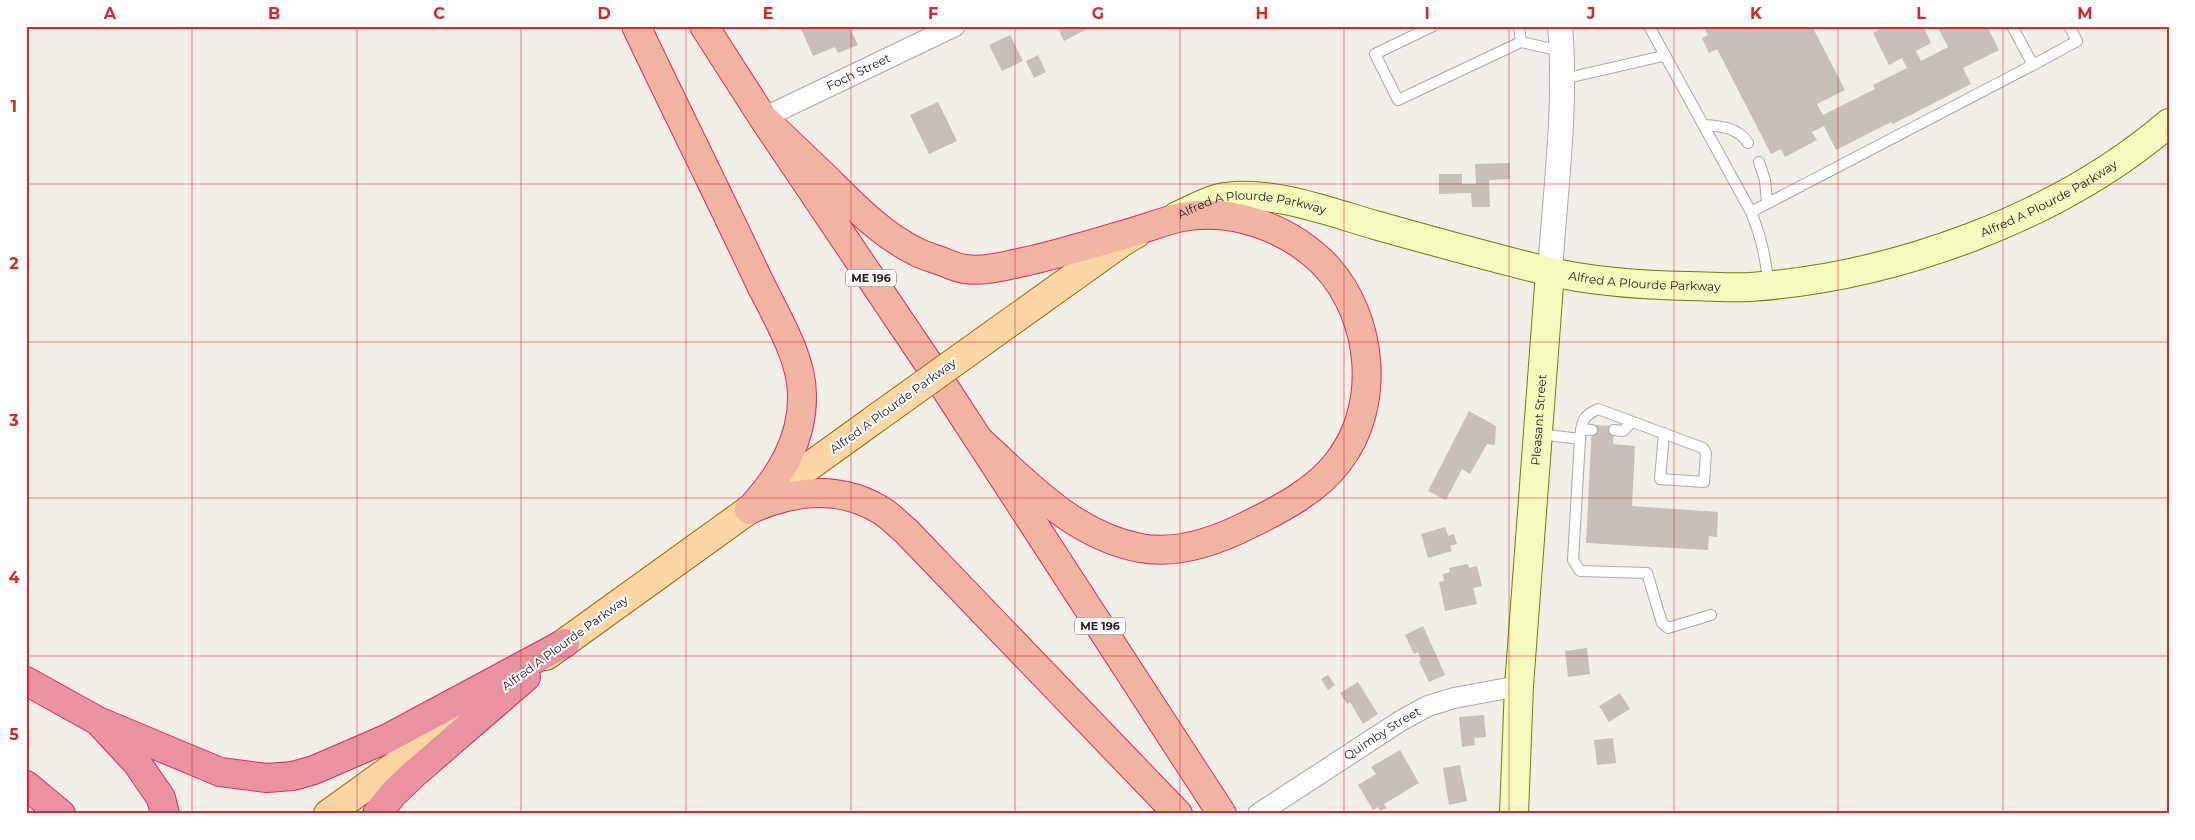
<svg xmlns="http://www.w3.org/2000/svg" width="2195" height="840" font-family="Montserrat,sans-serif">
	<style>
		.building { fill: #c7bfb8 }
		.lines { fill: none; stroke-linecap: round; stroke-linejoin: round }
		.service-casing { stroke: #a9a9a9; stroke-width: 12 }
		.minor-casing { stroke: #a9a9a9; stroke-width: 22 }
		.tertiary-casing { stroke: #a9a9a9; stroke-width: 26 }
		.secondary-casing { stroke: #707d05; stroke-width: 30 }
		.primary-casing { stroke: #a06b00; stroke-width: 30 }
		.trunk-casing { stroke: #dc2a67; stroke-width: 30 }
		.motorway-casing { stroke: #dc2a67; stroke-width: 30 }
		.service { stroke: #fff; stroke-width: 10 }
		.minor { stroke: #fff; stroke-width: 20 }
		.tertiary { stroke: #fff; stroke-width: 24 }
		.secondary { stroke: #f7fabf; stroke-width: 28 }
		.primary { stroke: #fcd6a4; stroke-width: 28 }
		.trunk { stroke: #f2b4a3; stroke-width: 28 }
		.motorway { stroke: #e892a2; stroke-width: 28 }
		.primary-bridge-casing { stroke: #a06b00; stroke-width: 30; stroke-linecap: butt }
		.primary-bridge { stroke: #fcd6a4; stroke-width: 28 }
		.grid { fill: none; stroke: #d62828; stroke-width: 1; stroke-opacity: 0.55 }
		.labels { text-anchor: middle; stroke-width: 4; stroke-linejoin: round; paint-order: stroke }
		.shield { fill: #fff; stroke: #646464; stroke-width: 1 }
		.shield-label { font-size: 11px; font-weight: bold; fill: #222 }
		.street-label { font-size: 12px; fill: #222; stroke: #fff }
		.neatline { fill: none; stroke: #d62828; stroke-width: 2 }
		.grid-label { font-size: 16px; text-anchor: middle; font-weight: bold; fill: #d62828 }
	</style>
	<rect width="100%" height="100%" fill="#f2efe9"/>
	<path class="building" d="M 800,26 L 849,26 L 858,45 L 838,53 L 835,47 L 813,56 Z
		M 1057,26 L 1086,26 L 1087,29 L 1064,41 Z
		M 1703,26 L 1812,26 L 1845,90 L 1817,104 L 1823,115 L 1875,89 L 1873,85 L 1907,68 L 1902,58 L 1889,65 L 1873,33 L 1886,26 L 1923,26 L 1931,43 L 1916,51 L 1921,61 L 1948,47 L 1937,26 L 1987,26 L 1999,50 L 1963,68 L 1971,84 L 1893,124 L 1891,122 L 1836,150 L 1824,126 L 1812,132 L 1817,140 L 1785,157 L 1781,149 L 1771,154 L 1717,49 L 1709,53 L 1702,38 L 1708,35 Z
		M 1010,35 L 1023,61 L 1002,71 L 989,45 Z
		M 1038,55 L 1046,72 L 1034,78 L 1026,61 Z
		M 938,102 L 957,141 L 929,154 L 910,115 Z
		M 1510,163 L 1510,179 L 1489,180 L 1490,207 L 1472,207 L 1471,193 L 1439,194 L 1439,174 L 1462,174 L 1462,184 L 1476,184 L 1475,164 Z
		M 1469,411 L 1496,426 L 1495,445 L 1487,444 L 1470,474 L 1462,469 L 1446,500 L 1428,491 Z
		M 1592,425 L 1614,426 L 1613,444 L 1635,446 L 1632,506 L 1718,512 L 1717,537 L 1709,536 L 1708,550 L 1586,543 Z
		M 1445,527 L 1448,536 L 1454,534 L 1457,544 L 1450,546 L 1452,551 L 1428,558 L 1421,534 Z
		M 1468,564 L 1469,568 L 1477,566 L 1482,586 L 1473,588 L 1477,604 L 1445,611 L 1439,582 L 1444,581 L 1443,574 L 1450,572 L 1449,568 Z
		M 1423,626 L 1445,675 L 1429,682 L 1419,662 L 1421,660 L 1418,652 L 1414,654 L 1405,635 Z
		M 1587,648 L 1590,674 L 1568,677 L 1565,651 Z
		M 1328,675 L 1335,685 L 1328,690 L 1321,679 Z
		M 1358,682 L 1378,714 L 1363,724 L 1350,702 L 1347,704 L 1340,693 Z
		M 1620,693 L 1630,709 L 1609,722 L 1599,706 Z
		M 1484,715 L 1486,737 L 1474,738 L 1475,745 L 1462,747 L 1459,717 Z
		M 1613,738 L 1616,763 L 1597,765 L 1594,740 Z
		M 1400,750 L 1419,783 L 1384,804 L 1387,808 L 1380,811 L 1378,807 L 1373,810 L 1358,785 L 1376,774 L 1371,767 Z
		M 1460,765 L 1467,801 L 1449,805 L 1443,768 Z"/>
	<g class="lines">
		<g class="service-casing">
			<path id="service" d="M 1433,26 L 1375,54 L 1398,100 L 1521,42 L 1561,51
				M 1519,26 L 1521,42
				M 1649,26 L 1751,212 L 2033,65 L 2012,26
				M 2033,65 L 2077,41 L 2069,26
				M 1563,79 L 1663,56
				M 1703,125 C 1720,126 1738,127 1748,143
				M 1759,162 L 1765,180 L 1767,203
				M 1751,212 C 1761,236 1766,257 1768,283
				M 1581,429 L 1592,430
				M 1614,430 L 1623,431 L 1632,422
				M 1539,434 L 1580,439 C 1582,422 1581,417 1598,409 L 1703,448 L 1706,453 L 1704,482 L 1660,479 L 1664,433
				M 1580,439 L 1573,560 L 1580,571 L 1647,573 L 1662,623 L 1668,628 L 1711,615"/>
		</g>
		<g class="minor-casing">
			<g id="minor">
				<path id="s1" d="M 763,118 L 955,26"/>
				<path id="s2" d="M 1258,814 L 1402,720 L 1428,706 L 1454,698 L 1519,686"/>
			</g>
		</g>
		<g class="tertiary-casing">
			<path id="tertiary" d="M 1550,272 C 1555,191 1567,108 1560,26"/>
		</g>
		<g class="secondary-casing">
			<g id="secondary">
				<path id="s3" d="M 1177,216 C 1193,209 1210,199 1226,197 C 1272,190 1330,212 1375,225 C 1432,241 1489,257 1547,271 C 1593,282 1640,285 1687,286 C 1708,286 1729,288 1750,287 C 1895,277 2058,218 2169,123"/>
				<path id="s4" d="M 1514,814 L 1519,686 L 1550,272"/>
			</g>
		</g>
		<g class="primary-casing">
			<path id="primary" d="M 995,333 L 1121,243 L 1136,234
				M 546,656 L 875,419
				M 328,814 L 471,711"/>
		</g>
		<g class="trunk-casing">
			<path id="trunk" d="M 636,26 C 676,110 718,194 758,279 C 774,313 802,356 802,395 C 803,439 781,475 753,506
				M 704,26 L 763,118 L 945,388 L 1222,814
				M 763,118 C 785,139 806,159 828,180 C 855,207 882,235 917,252 C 924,256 933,258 941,261 C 948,264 957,268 965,269 C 986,272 1008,265 1028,261 C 1063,253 1098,242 1133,232 C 1149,227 1165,221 1182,217 C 1234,208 1290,228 1327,267 C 1373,318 1382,406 1338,462 C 1317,490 1281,509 1250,524 C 1217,541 1178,555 1140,548 C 1073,535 1026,483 978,439
				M 749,510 C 793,490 842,484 885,513 C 892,518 899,525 906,531 L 1178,814"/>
		</g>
		<g class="motorway-casing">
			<path id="motorway" d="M 26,681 L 98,721 L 137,763 L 161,798 L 165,814
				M 98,721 L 220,772 L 267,778 L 293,776 L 314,770 L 388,738 L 565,643
				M 26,785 L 61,814
				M 377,814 L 393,794 L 415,773 L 526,677"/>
		</g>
		<use href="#service" class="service"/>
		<use href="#minor" class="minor"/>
		<use href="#tertiary" class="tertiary"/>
		<use href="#secondary" class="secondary"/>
		<use href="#primary" class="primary"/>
		<use href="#trunk" class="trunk"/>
		<use href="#motorway" class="motorway"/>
		<g class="primary-bridge-casing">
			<path id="primary-bridge" d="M 875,419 L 995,333"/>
		</g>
		<use href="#primary-bridge" class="primary-bridge"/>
	</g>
	<path class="grid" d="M 192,26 L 192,814M 357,26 L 357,814M 521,26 L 521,814M 686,26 L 686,814M 851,26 L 851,814M 1015,26 L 1015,814M 1180,26 L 1180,814M 1344,26 L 1344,814M 1509,26 L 1509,814M 1674,26 L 1674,814M 1838,26 L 1838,814M 2003,26 L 2003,814M 26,184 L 2169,184M 26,342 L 2169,342M 26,498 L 2169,498M 26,656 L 2169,656"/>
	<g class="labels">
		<g class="shield">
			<rect x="846" y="269.5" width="50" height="17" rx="4"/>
			<rect x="1075" y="617.5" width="50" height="17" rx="4"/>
		</g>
		<g class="shield-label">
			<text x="871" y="282">ME 196</text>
			<text x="1100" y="630">ME 196</text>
		</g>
		<g class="street-label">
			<text dy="4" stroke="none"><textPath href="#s1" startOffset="106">Foch Street</textPath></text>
			<text dy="4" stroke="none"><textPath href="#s3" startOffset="902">Alfred A Plourde Parkway</textPath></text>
			<text dy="4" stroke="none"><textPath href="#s3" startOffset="78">Alfred A Plourde Parkway</textPath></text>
			<text dy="4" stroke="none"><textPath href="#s3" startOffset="482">Alfred A Plourde Parkway</textPath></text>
			<text transform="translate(893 406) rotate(-36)" y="4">Alfred A Plourde Parkway</text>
			<text dy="4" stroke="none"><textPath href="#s4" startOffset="395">Pleasant Street</textPath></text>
			<text transform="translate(565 643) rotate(-36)" y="4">Alfred A Plourde Parkway</text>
			<text dy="4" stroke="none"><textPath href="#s2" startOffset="148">Quimby Street</textPath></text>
		</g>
	</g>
	<rect width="2195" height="840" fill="none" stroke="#ffffff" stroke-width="55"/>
	<rect x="28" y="28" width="2140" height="784" class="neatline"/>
	<g class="grid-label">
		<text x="110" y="19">A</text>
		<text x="274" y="19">B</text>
		<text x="439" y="19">C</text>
		<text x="604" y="19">D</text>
		<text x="768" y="19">E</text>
		<text x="933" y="19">F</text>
		<text x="1098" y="19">G</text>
		<text x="1262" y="19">H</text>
		<text x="1427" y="19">I</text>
		<text x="1591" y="19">J</text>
		<text x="1756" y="19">K</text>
		<text x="1921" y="19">L</text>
		<text x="2085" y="19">M</text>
		<text x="14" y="112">1</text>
		<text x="14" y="269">2</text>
		<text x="14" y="426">3</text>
		<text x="14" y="583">4</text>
		<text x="14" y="740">5</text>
	</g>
</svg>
